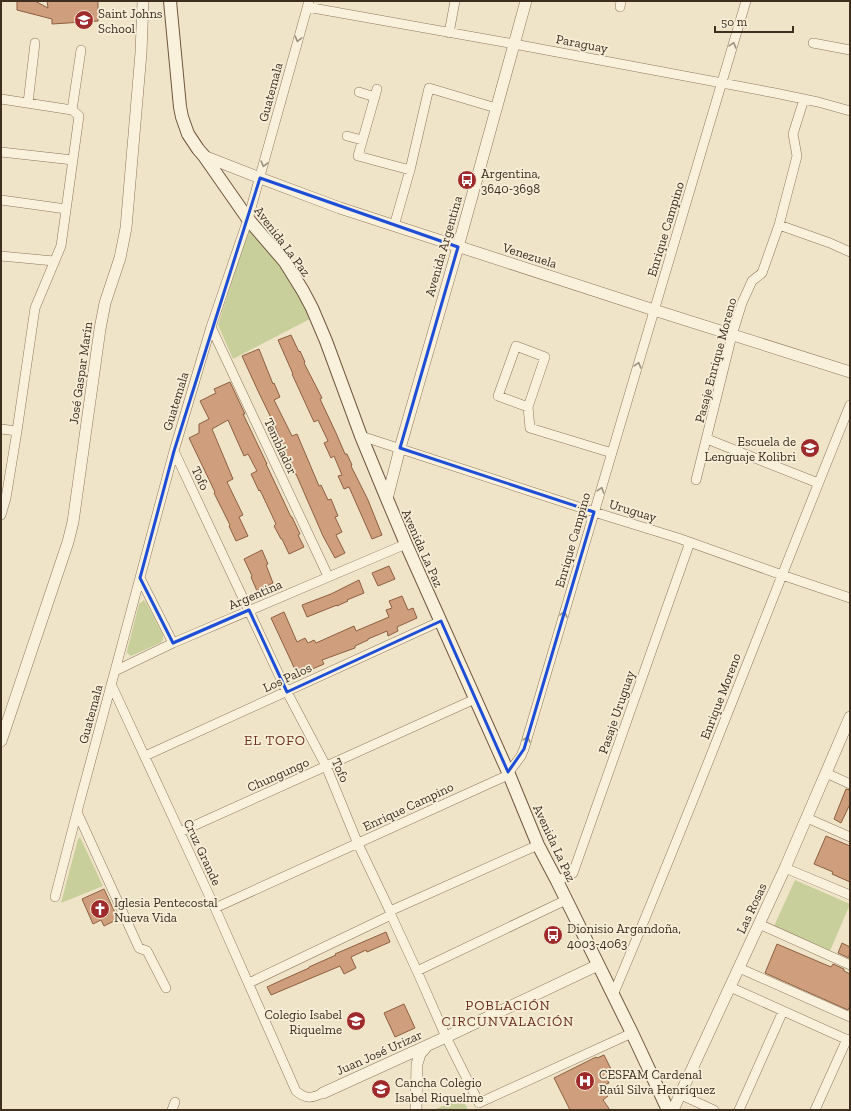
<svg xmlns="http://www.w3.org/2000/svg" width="851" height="1111" font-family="'Zilla Slab',serif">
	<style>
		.green { fill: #c9cf9b }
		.building { fill: #cf9f7d; stroke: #8d5f41 }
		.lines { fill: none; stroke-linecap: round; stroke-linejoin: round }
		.minor-casing { stroke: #8d765c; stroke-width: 10 }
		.tertiary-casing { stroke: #8d765c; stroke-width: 12 }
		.secondary-casing { stroke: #6f573f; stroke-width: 14 }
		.minor { stroke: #faf1dc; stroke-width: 9 }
		.tertiary { stroke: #faf1dc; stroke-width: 11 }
		.secondary { stroke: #faf1dc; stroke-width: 12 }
		.oneway { stroke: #9c907e }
		.marked { fill: none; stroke: #1d4ed8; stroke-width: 3; stroke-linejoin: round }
		.labels { text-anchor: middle; stroke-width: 3.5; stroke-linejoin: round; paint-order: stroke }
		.poi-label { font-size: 13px; fill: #3d2e20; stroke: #f7eed8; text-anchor: start }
		.street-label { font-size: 13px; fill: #3d2e20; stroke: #f7eed8 }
		.neighbourhood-label { font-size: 14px; letter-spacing: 1px; fill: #6b2e1e; stroke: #f7eed8 }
	</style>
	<rect width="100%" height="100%" fill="#f0e4c8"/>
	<path class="green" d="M 249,227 L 293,282 L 302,295 L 310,319 L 233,359 L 218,325 Z
		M 144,600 L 147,604 L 163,635 L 163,640 L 160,643 L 131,656 L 127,653 L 127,651 L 139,604 Z
		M 80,837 L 103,886 L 61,903 L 78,839 Z
		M 795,880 L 850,904 L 830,951 L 774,926 Z
		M 462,1097 L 468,1110 L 437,1110 L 436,1109 Z"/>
	<path class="building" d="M 17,1 L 35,1 L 48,8 L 47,1 L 98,1 L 98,21 L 52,24 L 52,19 L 17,10 Z
		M 291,335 L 299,352 L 300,351 L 305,362 L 304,363 L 322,398 L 320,399 L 336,433 L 345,454 L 347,454 L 352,465 L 351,466 L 368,500 L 382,535 L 372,539 L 349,487 L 344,489 L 338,476 L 342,475 L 334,456 L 331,458 L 324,443 L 328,441 L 318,420 L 314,422 L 292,374 L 293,374 L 278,340 Z
		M 259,349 L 273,384 L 274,383 L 280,397 L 274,400 L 292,436 L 297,434 L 319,486 L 321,485 L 328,500 L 331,499 L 338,516 L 335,517 L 342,532 L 336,535 L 345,553 L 335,558 L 323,536 L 296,474 L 295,474 L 280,441 L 281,441 L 274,424 L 258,391 L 242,356 Z
		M 230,382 L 245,414 L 243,414 L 267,464 L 266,464 L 284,502 L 291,517 L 292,517 L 300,534 L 298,535 L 304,547 L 289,554 L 282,539 L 281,539 L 274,526 L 276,524 L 260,490 L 259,491 L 251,474 L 257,471 L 248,454 L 244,456 L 228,420 L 212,429 L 233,479 L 227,482 L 243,515 L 239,517 L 248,536 L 236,541 L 229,526 L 230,525 L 214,493 L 215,492 L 189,438 L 199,433 L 199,424 L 209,419 L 200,401 L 216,393 L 214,389 Z
		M 262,550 L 268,564 L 266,565 L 273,583 L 257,591 L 251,577 L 252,576 L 244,559 Z
		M 389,566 L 395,579 L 378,586 L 372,573 Z
		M 359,580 L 364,593 L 347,600 L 348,601 L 337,606 L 337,605 L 307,617 L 302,605 L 331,594 Z
		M 402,596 L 408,610 L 413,608 L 417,618 L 397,627 L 398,631 L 388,636 L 387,631 L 368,639 L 368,640 L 355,646 L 355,648 L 322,660 L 324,664 L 310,670 L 298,676 L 271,618 L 284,612 L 297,642 L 305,638 L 308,643 L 314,640 L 316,643 L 354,626 L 356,631 L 389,617 L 386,610 L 392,608 L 389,601 Z
		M 846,789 L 850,790 L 850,804 L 841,823 L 834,819 Z
		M 826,836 L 850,846 L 850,882 L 832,874 L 833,872 L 814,864 Z
		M 104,889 L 118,919 L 104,926 L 101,920 L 93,924 L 82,899 Z
		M 386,932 L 390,942 L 367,952 L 366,950 L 351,957 L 356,968 L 344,974 L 340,966 L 271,995 L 267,987 L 282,980 L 309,968 L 309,967 L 336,955 L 335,954 Z
		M 842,943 L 850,947 L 849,958 L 838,953 Z
		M 777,944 L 831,967 L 833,964 L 844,969 L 844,971 L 850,974 L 850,1006 L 848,1010 L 765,973 Z
		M 404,1004 L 415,1028 L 395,1037 L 384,1013 Z
		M 604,1055 L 613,1073 L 606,1077 L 609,1083 L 601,1087 L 608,1096 L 603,1100 L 610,1110 L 570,1110 L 554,1078 L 596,1057 L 597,1058 Z"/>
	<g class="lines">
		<g class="minor-casing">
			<path id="minor" d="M 307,7 L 514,44 L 775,93 L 818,102 L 850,111
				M 620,7 L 621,1
				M 449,33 L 455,1
				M 813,43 L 850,50
				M 377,89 L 358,156 L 410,170
				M 359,92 L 375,97
				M 1,99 L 72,110
				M 28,103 L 35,43
				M 347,136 L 362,140
				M 1,152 L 73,160
				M 1,200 L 66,209
				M 779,225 L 830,243 L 850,252
				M 394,226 L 410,170 L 429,88 L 496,108
				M 1,256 L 54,261
				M 211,327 L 328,576
				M 528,407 L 498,396 L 516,346 L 545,357 L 528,407 L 530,428 L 612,453
				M 1,429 L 17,431
				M 361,436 L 594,512 L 678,538 L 782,575 L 850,598
				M 707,439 L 818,483
				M 174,451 L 287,692 L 326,766 L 358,844 L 390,911 L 391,915 L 417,971 L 446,1037 L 479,1103 L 632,1033
				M 696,480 L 732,335 L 742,303 L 752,281 L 762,273 L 779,225 L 797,156 L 793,134 L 804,99
				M 1,515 L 6,498 L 17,431 L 35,308 L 61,246 L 79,116 L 72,110 L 81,50
				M 140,578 L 173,643
				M 115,671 L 173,643 L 406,544
				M 111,684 L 215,908 L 296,1091 C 307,1100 312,1098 323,1093
				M 145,756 L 441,621
				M 826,773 L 850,784
				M 77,812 L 139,948 L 147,951 L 166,988
				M 807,818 L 850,837
				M 180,832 L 475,699
				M 785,868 L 850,895
				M 557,881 L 573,873 L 690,542
				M 55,897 L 77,812 L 174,451 L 211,327 L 248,219 L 309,1
				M 215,908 L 506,776 L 521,756 L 524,749 L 746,1
				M 390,911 L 538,845
				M 759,924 L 850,965
				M 739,968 L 850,1017
				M 417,971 L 566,900
				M 249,983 L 391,915
				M 730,987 L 850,1041
				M 613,995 C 696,800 770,602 850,405
				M 681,1095 L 714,1110
				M 172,1110 L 175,1102
				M 739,1110 L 783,1011
				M 815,1110 L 847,1039"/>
		</g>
		<g class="tertiary-casing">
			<path id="tertiary" d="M 204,156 L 260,178 L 340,208 L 654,310 L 850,372
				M 387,499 L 400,448 L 458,247 L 526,1
				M 1,741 L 68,542 L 73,522 L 100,329 L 105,303 L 120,258 L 126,228 L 141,53 L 143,1
				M 323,1093 L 446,1037 L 598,965
				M 416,1110 L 417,1064 L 420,1054 L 427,1046
				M 673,1110 L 785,868 L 850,717"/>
		</g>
		<g class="secondary-casing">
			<path id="secondary" d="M 170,1 L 180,107 L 182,117 L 188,134 L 198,149 L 204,156 L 248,219 L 285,262 L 303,291 L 312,308 L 326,341 L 361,436 L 387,499 L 406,544 L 508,772 L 538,845 L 557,881 L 632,1033 L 668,1110"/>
		</g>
		<use href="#minor" class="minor"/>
		<use href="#tertiary" class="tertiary"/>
		<use href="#secondary" class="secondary"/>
	</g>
	<defs><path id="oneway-chevron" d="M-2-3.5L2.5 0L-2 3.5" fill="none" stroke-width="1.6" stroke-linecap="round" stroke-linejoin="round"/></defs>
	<g class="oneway">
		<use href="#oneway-chevron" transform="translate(298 39) rotate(105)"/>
		<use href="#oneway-chevron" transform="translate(733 45) rotate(-74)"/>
		<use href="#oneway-chevron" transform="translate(264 164) rotate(105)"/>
		<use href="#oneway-chevron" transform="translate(638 365) rotate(-74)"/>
		<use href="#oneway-chevron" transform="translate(601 490) rotate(-73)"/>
		<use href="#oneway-chevron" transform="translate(564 614) rotate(-74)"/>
		<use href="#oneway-chevron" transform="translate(527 739) rotate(-74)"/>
	</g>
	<path class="marked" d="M 260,178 L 458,247 L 400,448 L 594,512 L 524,749 L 508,772 L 441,621 L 287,692 L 249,610 L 173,643 L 140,578 L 174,451 Z"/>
	<defs>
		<g id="school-disc" transform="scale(1)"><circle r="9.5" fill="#9e2a2b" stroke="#f7eed8"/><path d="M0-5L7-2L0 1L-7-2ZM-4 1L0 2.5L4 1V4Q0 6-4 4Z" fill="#fff"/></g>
		<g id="bus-disc" transform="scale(1)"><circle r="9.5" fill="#9e2a2b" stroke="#f7eed8"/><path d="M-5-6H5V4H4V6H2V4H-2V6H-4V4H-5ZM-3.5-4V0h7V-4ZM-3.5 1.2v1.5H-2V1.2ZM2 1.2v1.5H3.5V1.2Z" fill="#fff"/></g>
		<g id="church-disc" transform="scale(1)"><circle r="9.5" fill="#9e2a2b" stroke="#f7eed8"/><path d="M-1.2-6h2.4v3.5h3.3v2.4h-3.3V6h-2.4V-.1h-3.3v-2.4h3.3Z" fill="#fff"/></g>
		<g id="hospital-disc" transform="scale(1)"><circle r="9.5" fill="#9e2a2b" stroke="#f7eed8"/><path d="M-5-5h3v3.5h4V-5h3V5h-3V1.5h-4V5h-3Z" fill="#fff"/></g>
	</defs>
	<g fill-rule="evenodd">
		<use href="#school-disc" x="84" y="20"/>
		<use href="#bus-disc" x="467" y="180"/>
		<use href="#school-disc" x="810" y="448"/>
		<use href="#church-disc" x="100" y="909"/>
		<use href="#bus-disc" x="553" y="935"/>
		<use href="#school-disc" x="356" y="1021"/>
		<use href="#hospital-disc" x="585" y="1081"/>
		<use href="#school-disc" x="381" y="1089"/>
	</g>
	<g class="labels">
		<g class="poi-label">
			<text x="98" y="18">Saint Johns<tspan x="98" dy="15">School</tspan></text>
			<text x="481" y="178">Argentina,<tspan x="481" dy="15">3640-3698</tspan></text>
			<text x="796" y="446" text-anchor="end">Escuela de<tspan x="796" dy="15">Lenguaje Kolibri</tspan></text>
			<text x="114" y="907">Iglesia Pentecostal<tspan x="114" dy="15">Nueva Vida</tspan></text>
			<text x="567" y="933">Dionisio Argandoña,<tspan x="567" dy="15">4003-4063</tspan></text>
			<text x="342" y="1019" text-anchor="end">Colegio Isabel<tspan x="342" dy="15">Riquelme</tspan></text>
			<text x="599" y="1079">CESFAM Cardenal<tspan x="599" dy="15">Raúl Silva Henríquez</tspan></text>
			<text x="395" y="1087">Cancha Colegio<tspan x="395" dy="15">Isabel Riquelme</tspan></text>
		</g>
		<g class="street-label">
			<text transform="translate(582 43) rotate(11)" y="5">Paraguay</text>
			<text transform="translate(270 92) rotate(-75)" y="5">Guatemala</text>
			<text transform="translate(665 229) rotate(-73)" y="5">Enrique Campino</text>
			<text transform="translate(283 241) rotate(53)" y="5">Avenida La Paz</text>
			<text transform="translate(443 246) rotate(-74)" y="5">Avenida Argentina</text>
			<text transform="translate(530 255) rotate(18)" y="5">Venezuela</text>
			<text transform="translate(715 360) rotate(-75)" y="5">Pasaje Enrique Moreno</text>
			<text transform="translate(80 373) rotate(-82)" y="5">José Gaspar Marín</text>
			<text transform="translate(175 401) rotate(-73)" y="5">Guatemala</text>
			<text transform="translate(281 446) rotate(65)" y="5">Temblador</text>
			<text transform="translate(201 478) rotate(65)" y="5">Tofo</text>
			<text transform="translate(633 510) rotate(17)" y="5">Uruguay</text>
			<text transform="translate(572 540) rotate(-74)" y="5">Enrique Campino</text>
			<text transform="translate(423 548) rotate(66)" y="5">Avenida La Paz</text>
			<text transform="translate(255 594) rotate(-23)" y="5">Argentina</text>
			<text transform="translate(287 677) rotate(-25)" y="5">Los Palos</text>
			<text transform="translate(720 696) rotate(-69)" y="5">Enrique Moreno</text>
			<text transform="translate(616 712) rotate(-71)" y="5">Pasaje Uruguay</text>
			<text transform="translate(90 714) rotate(-75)" y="5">Guatemala</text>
			<text transform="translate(341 770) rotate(66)" y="5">Tofo</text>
			<text transform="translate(278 774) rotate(-24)" y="5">Chungungo</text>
			<text transform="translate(408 806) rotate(-25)" y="5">Enrique Campino</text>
			<text transform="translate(555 843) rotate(65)" y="5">Avenida La Paz</text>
			<text transform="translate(203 852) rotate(65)" y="5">Cruz Grande</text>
			<text transform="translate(751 908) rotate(-65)" y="5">Las Rosas</text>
			<text transform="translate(379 1052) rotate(-24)" y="5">Juan José Urizar</text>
		</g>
		<g class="neighbourhood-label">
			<text x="275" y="745">EL TOFO</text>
			<text x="508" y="1010">POBLACIÓN<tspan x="508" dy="16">CIRCUNVALACIÓN</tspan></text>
		</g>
	</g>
	<rect width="851" height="1111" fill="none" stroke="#3d2e20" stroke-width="4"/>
	<path d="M715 26v6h78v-6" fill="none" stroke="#3d2e20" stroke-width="2"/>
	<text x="721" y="26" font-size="12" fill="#3d2e20" stroke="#f7eed8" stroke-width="3" paint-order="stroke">50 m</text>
</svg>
